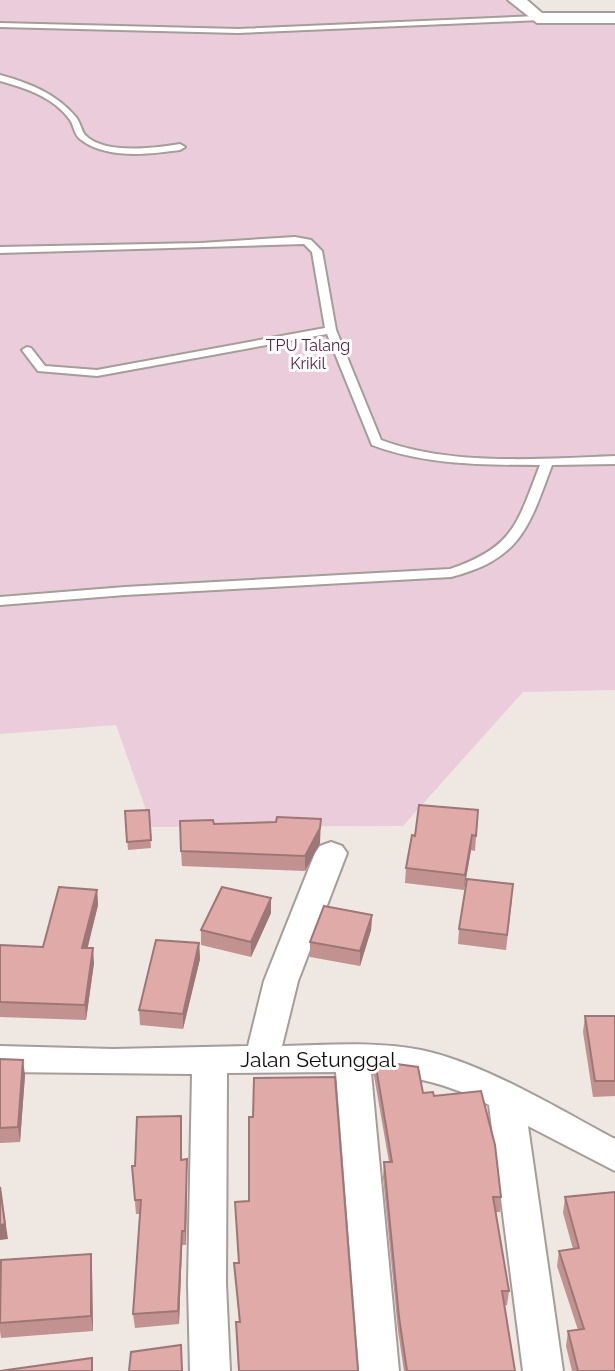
<svg xmlns="http://www.w3.org/2000/svg" width="615" height="1371" font-family="Raleway,sans-serif">
	<style>
		.green { fill: #ebccdb }
		.lines { fill: none; stroke-linecap: round; stroke-linejoin: round }
		.lane-casing { stroke: #a49d98; stroke-width: 4 }
		.street-casing { stroke: #a49d98; stroke-width: 4 }
		.lane { fill: #fff; fill-rule: evenodd }
		.street { fill: #fff; fill-rule: evenodd }
		.wall { fill: #c19290 }
		.shaded-wall { fill: #9d7776 }
		.building { fill: #e0aaa8; stroke: #9d7776; stroke-width: 2 }
		.labels { text-anchor: middle; stroke-width: 6; stroke-linejoin: round; paint-order: stroke }
		.far-park-label { font-size: 16px; fill: #571e3f; stroke: #fff }
		.near-street-label { font-size: 21px; fill: #100d0c; stroke: #fff }
	</style>
	<rect width="100%" height="100%" fill="#efe7e2"/>
	<path class="green" d="M 0,0 L 506,0 L 540,15 L 615,19 L 615,690 L 523,692 L 403,826 L 152,827 L 116,725 L 0,734 Z"/>
	<g class="lines">
		<g class="lane-casing">
			<path id="lane" d="M 537,16 L 541,18 L 540,20 L 238,33 L 0,27 L 0,23 L 238,29 Z
				M 0,75 C 29,83 55,93 75,116 C 80,121 81,130 85,135 C 104,155 156,148 180,144 L 185,147 L 180,150 C 150,154 106,160 80,139 C 74,134 74,126 70,120 C 54,97 25,88 0,81 Z
				M 295,237 L 311,240 L 322,251 L 336,330 L 381,440 C 450,466 541,459 615,456 L 615,464 L 552,465 C 529,527 521,559 451,577 L 125,595 L 0,605 L 0,597 L 125,587 L 450,569 C 514,547 517,524 540,465 C 484,465 425,465 372,445 L 327,334 L 97,376 L 38,371 L 22,350 L 27,347 L 31,348 L 45,366 L 97,370 L 325,328 L 312,252 L 304,244 L 0,253 L 0,247 L 201,243 Z"/>
		</g>
		<g class="street-casing">
			<path id="street" d="M 508,0 L 527,0 L 542,13 L 615,13 L 615,23 L 537,23 Z
				M 331,842 L 342,846 L 347,853 L 298,981 L 282,1046 C 328,1045 377,1041 421,1050 C 484,1063 558,1109 615,1139 L 615,1171 L 528,1126 L 563,1371 L 523,1371 L 489,1105 C 450,1084 415,1076 371,1073 L 399,1371 L 359,1371 L 336,1072 L 227,1073 L 226,1284 L 230,1371 L 190,1371 L 188,1284 L 192,1074 L 0,1072 L 0,1046 L 113,1049 L 248,1046 L 264,981 L 315,853 L 320,846 Z"/>
		</g>
		<use href="#lane" class="lane"/>
		<use href="#street" class="street"/>
	</g>
	<path class="wall" d="M 149,810 L 151,848 L 128,850 L 125,811 Z
		M 478,810 L 475,851 L 471,850 L 464,890 L 405,883 L 406,868 L 415,836 Z
		M 214,824 L 320,833 L 320,843 L 305,871 L 182,866 L 181,851 Z
		M 97,890 L 98,905 L 87,948 L 94,963 L 86,1020 L 0,1017 L 0,945 L 43,947 Z
		M 271,898 L 271,913 L 251,957 L 201,945 L 201,930 Z
		M 512,899 L 506,950 L 458,944 L 459,929 Z
		M 372,915 L 371,930 L 360,966 L 310,957 L 310,942 Z
		M 199,943 L 200,959 L 183,1029 L 140,1025 L 139,1010 Z
		M 585,1016 L 615,1016 L 615,1096 L 593,1097 L 583,1032 Z
		M 0,1059 L 25,1075 L 20,1142 L 0,1143 Z
		M 375,1061 L 423,1093 L 434,1096 L 501,1197 L 500,1212 L 495,1212 L 509,1291 L 507,1305 L 504,1306 L 515,1371 L 404,1371 L 398,1331 L 383,1177 L 384,1162 L 389,1162 L 374,1076 Z
		M 181,1116 L 182,1160 L 187,1159 L 187,1173 L 186,1245 L 182,1245 L 179,1324 L 135,1328 L 133,1314 L 140,1214 L 136,1214 L 132,1166 L 135,1166 Z
		M 565,1197 L 615,1371 L 572,1371 L 566,1346 L 568,1331 L 578,1330 L 557,1266 L 559,1251 L 573,1249 L 563,1213 Z
		M 234,1263 L 238,1263 L 358,1371 L 239,1322 Z
		M 92,1269 L 93,1331 L 1,1338 L 0,1331 L 0,1287 Z"/>
	<path class="shaded-wall" d="M 321,819 L 320,843 L 305,871 L 305,856 Z
		M 472,835 L 471,850 L 464,890 L 465,875 Z
		M 97,890 L 98,905 L 84,963 L 82,948 Z
		M 271,898 L 271,913 L 251,957 L 251,942 Z
		M 372,915 L 371,930 L 360,966 L 360,951 Z
		M 199,943 L 200,959 L 183,1029 L 183,1014 Z
		M 93,948 L 94,963 L 86,1020 L 85,1005 Z
		M 23,1060 L 25,1075 L 20,1142 L 18,1127 Z
		M 181,1116 L 182,1130 L 181,1174 Z
		M 187,1159 L 187,1173 L 186,1245 L 185,1231 Z
		M 0,1186 L 8,1239 L 0,1240 Z
		M 182,1231 L 182,1245 L 179,1324 L 178,1311 Z
		M 91,1254 L 92,1269 L 93,1331 L 91,1316 Z"/>
	<path class="building" d="M 419,805 L 478,810 L 476,836 L 472,835 L 465,875 L 406,868 L 412,835 L 415,836 Z
		M 149,810 L 151,840 L 127,842 L 125,811 Z
		M 277,817 L 321,819 L 320,828 L 305,856 L 181,851 L 180,821 L 213,820 L 214,824 L 276,822 Z
		M 467,879 L 513,884 L 507,935 L 459,929 Z
		M 59,887 L 97,890 L 82,948 L 93,948 L 85,1005 L 0,1002 L 0,945 L 43,947 Z
		M 222,887 L 271,898 L 251,942 L 201,930 Z
		M 324,906 L 372,915 L 360,951 L 310,942 Z
		M 156,940 L 199,943 L 183,1014 L 139,1010 Z
		M 585,1016 L 615,1016 L 615,1081 L 595,1081 Z
		M 0,1059 L 23,1060 L 18,1127 L 0,1128 Z
		M 375,1061 L 418,1067 L 423,1093 L 433,1092 L 434,1096 L 481,1091 L 495,1145 L 501,1197 L 493,1197 L 509,1291 L 502,1291 L 515,1371 L 407,1371 L 399,1317 L 384,1162 L 392,1162 Z
		M 335,1077 L 358,1371 L 239,1371 L 236,1322 L 240,1322 L 234,1263 L 239,1263 L 235,1202 L 249,1201 L 249,1117 L 253,1117 L 254,1078 Z
		M 181,1116 L 181,1160 L 187,1159 L 185,1231 L 182,1231 L 178,1311 L 133,1314 L 141,1200 L 135,1200 L 132,1166 L 135,1166 L 137,1117 Z
		M 0,1187 L 5,1224 L 0,1225 Z
		M 615,1192 L 615,1371 L 578,1371 L 568,1331 L 584,1329 L 559,1251 L 579,1248 L 565,1197 Z
		M 91,1254 L 91,1316 L 0,1323 L 1,1260 Z
		M 181,1345 L 182,1371 L 129,1371 L 131,1352 Z
		M 92,1358 L 92,1371 L 0,1371 Z"/>
	<g class="labels">
		<g class="far-park-label">
			<text x="308" y="351">TPU Talang<tspan x="308" dy="18">Krikil</tspan></text>
		</g>
		<g class="near-street-label">
			<text x="318" y="1067">Jalan Setunggal</text>
		</g>
	</g>
</svg>
